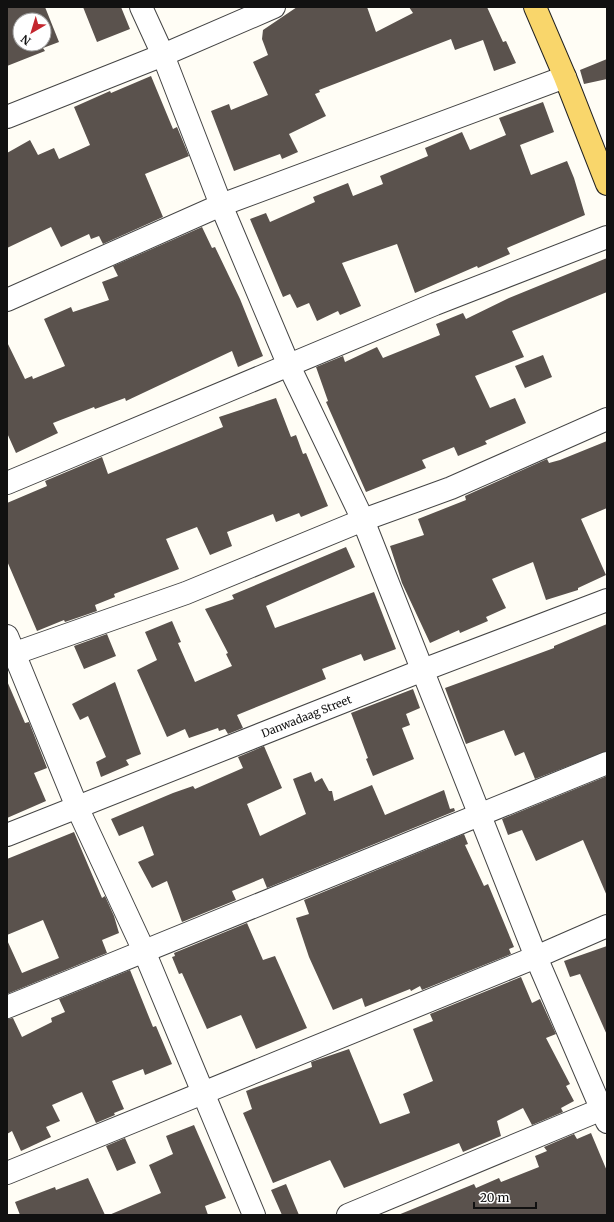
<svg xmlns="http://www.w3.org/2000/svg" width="614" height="1222" font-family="Merriweather,serif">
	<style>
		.building { fill: #5a524d; fill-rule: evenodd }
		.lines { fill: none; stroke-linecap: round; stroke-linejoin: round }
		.minor-casing { stroke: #444; stroke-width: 24 }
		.major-casing { stroke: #222; stroke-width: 24 }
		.minor { stroke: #fff; stroke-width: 22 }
		.major { stroke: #f9d66b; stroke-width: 22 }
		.labels { text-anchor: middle; stroke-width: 4; stroke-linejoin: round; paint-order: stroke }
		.street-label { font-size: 11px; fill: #111; stroke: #fff }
	</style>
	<rect width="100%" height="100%" fill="#fffdf5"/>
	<path class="building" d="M 7,7 L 45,7 L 59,42 L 43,48 L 45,51 L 7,66 ZM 20,20 L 44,20 L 44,44 L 20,44 Z
		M 83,7 L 121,7 L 130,29 L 97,42 Z
		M 297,7 L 367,7 L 376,32 L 413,13 L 409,7 L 487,7 L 503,42 L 506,41 L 516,63 L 494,71 L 483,40 L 455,50 L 451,39 L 319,90 L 320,92 L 315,94 L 326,116 L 289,134 L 298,152 L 282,159 L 280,154 L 234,171 L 211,111 L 229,104 L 231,110 L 268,95 L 253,62 L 268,55 L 262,39 L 263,30 Z
		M 607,59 L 607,79 L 584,84 L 580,70 Z
		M 151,76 L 173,129 L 177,127 L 189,156 L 145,174 L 163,217 L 103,244 L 99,236 L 91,239 L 89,234 L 61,247 L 51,227 L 7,248 L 7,153 L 30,140 L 38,155 L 54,148 L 59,159 L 90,145 L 74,107 L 110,91 L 111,93 Z
		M 543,102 L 554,132 L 520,145 L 531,175 L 567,161 L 574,178 L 585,215 L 507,248 L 510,254 L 478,268 L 477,266 L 415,293 L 397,244 L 342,263 L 361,306 L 340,315 L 338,311 L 317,321 L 309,303 L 297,308 L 290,294 L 283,297 L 250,219 L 266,213 L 270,222 L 315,202 L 313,197 L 348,183 L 353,196 L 383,184 L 380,176 L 428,156 L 425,148 L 462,132 L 470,150 L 506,135 L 499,118 Z
		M 202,227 L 212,248 L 215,247 L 240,299 L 263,356 L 238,367 L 232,351 L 126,401 L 125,398 L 95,409 L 94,407 L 53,423 L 58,433 L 16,453 L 7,433 L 7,342 L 25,379 L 32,376 L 33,379 L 65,366 L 44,319 L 71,307 L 73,312 L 109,300 L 102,282 L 118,276 L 113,266 Z
		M 607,258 L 607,292 L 512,331 L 524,357 L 475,376 L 490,408 L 515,398 L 526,423 L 485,441 L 487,444 L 458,456 L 454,447 L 422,460 L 426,468 L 366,492 L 326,402 L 328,401 L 316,367 L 343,356 L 345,362 L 377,347 L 383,358 L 440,335 L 436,324 L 463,313 L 466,319 L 509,298 Z
		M 543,355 L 552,377 L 525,388 L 515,366 Z
		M 276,398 L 291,437 L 296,435 L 303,454 L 306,453 L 328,506 L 301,517 L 299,513 L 276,522 L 273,514 L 227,532 L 232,546 L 210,555 L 197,527 L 166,539 L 179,569 L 114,594 L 115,597 L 95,605 L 97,611 L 65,622 L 64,620 L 37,631 L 7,561 L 7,503 L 47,486 L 45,481 L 102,457 L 108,474 L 223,427 L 219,417 Z
		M 607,441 L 607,508 L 581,519 L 606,575 L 578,588 L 578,590 L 546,600 L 533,562 L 492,579 L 506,608 L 486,617 L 488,621 L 460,633 L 459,630 L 430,643 L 402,583 L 390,546 L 424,535 L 418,519 L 466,500 L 465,496 L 476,491 L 547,459 L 549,463 L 560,460 Z
		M 346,547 L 355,567 L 266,606 L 275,628 L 374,592 L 396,649 L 364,661 L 361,654 L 322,669 L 326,679 L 237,715 L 243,728 L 228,734 L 225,729 L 219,731 L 218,728 L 189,738 L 185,729 L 167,737 L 137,670 L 157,660 L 145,632 L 172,621 L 181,642 L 178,643 L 195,682 L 232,666 L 226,654 L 228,653 L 205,609 L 234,599 L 232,595 Z
		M 607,624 L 607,751 L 535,779 L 524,752 L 515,756 L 504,730 L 466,744 L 445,688 L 554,648 L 554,646 Z
		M 107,634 L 116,656 L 84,669 L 74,646 Z
		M 7,681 L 25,723 L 29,722 L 47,768 L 34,773 L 46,801 L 7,818 Z
		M 115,682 L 141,754 L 126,760 L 129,765 L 101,777 L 96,762 L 106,757 L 88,716 L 80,720 L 72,704 Z
		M 413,689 L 420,708 L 406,714 L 410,725 L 402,728 L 414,759 L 373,776 L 366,759 L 368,758 L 351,713 Z
		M 264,746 L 282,788 L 247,804 L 260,836 L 306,814 L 293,779 L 311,772 L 315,782 L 322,778 L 329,791 L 332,791 L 334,801 L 372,785 L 385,815 L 444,790 L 450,809 L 454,808 L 455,811 L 267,888 L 263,878 L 232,891 L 236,900 L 182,922 L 167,881 L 152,888 L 138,862 L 154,855 L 143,826 L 119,836 L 111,819 L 173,793 L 193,786 L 195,789 L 243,768 L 238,757 Z
		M 607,776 L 607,896 L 583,840 L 536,861 L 522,830 L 508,835 L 502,819 Z
		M 74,832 L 102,898 L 105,896 L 114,916 L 119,933 L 102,940 L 107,953 L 7,994 L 7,940 L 22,973 L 59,958 L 43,920 L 7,935 L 7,859 Z
		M 464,834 L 468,844 L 465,845 L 484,886 L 488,884 L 514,947 L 509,949 L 511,954 L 422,990 L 420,986 L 411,991 L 410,989 L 365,1007 L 362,998 L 333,1010 L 309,957 L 296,918 L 309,914 L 304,900 Z
		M 247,923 L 263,960 L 275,956 L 307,1028 L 256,1049 L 241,1015 L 207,1029 L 182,973 L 179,974 L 172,957 L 175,956 L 174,953 Z
		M 607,946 L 607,1035 L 580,974 L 570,977 L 564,961 Z
		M 130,970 L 153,1027 L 156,1026 L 172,1064 L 145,1075 L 143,1069 L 112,1081 L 124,1109 L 114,1113 L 115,1115 L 96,1123 L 82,1092 L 52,1105 L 60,1121 L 46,1127 L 51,1137 L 21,1151 L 12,1131 L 7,1134 L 7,1019 L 13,1018 L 22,1037 L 52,1022 L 51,1018 L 65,1012 L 59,999 Z
		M 521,977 L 532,1003 L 540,999 L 556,1034 L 546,1038 L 570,1084 L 566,1086 L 574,1101 L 561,1108 L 563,1112 L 532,1125 L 523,1108 L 497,1121 L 501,1136 L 463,1152 L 459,1143 L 344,1188 L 330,1160 L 273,1183 L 243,1113 L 252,1109 L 246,1091 L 312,1067 L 311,1062 L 349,1049 L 380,1124 L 410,1113 L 403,1094 L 433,1081 L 413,1029 L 433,1021 L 430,1014 Z
		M 194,1125 L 226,1198 L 205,1206 L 208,1215 L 109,1215 L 161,1193 L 149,1165 L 173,1154 L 166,1136 Z
		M 591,1133 L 607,1171 L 607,1215 L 398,1215 L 474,1184 L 476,1188 L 499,1178 L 501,1182 L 539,1167 L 535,1156 L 547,1151 L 544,1147 L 574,1134 L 577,1139 Z
		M 125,1138 L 136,1163 L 117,1171 L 106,1146 Z
		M 88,1178 L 105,1215 L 20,1215 L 15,1202 L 55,1187 L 56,1190 Z
		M 286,1184 L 299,1215 L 282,1215 L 271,1190 Z"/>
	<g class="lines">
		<g class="minor-casing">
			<g id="minor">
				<path d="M 141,7 L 163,55 L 221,205 L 289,366 L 363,520 L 536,957 L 607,1122"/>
				<path d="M 7,117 L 163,55 L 274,7"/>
				<path d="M 7,300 L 221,205 L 565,77"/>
				<path d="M 7,483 L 435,304 L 607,237"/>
				<path d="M 7,636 L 77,807 L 144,951 L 254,1215"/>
				<path d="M 7,656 L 186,593 L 363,520 L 451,488 L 607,419"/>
				<path id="s1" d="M 7,835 L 423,670 L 607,600"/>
				<path d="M 7,1007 L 607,763"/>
				<path d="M 7,1173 L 536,957 L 607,926"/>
				<path d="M 348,1215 L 607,1107"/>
			</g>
		</g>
		<g class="major-casing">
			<path id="major" d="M 535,7 L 565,77 L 607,184"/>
		</g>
		<use href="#minor" class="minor"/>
		<use href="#major" class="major"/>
	</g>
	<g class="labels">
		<g class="street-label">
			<text dy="4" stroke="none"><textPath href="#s1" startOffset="322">Danwadaag Street</textPath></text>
		</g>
	</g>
	<rect width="614" height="1222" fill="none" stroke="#111111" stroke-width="16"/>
	<g transform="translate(32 32) rotate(218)"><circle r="19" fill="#ffffff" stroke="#a0a0a0"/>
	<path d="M0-3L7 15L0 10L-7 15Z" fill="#c4262e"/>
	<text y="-6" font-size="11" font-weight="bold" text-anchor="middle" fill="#111111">N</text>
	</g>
	<path d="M474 1202v6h62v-6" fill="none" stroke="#111111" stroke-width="2"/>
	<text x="480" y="1202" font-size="12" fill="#111111" stroke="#ffffff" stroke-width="3" paint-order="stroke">20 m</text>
</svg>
